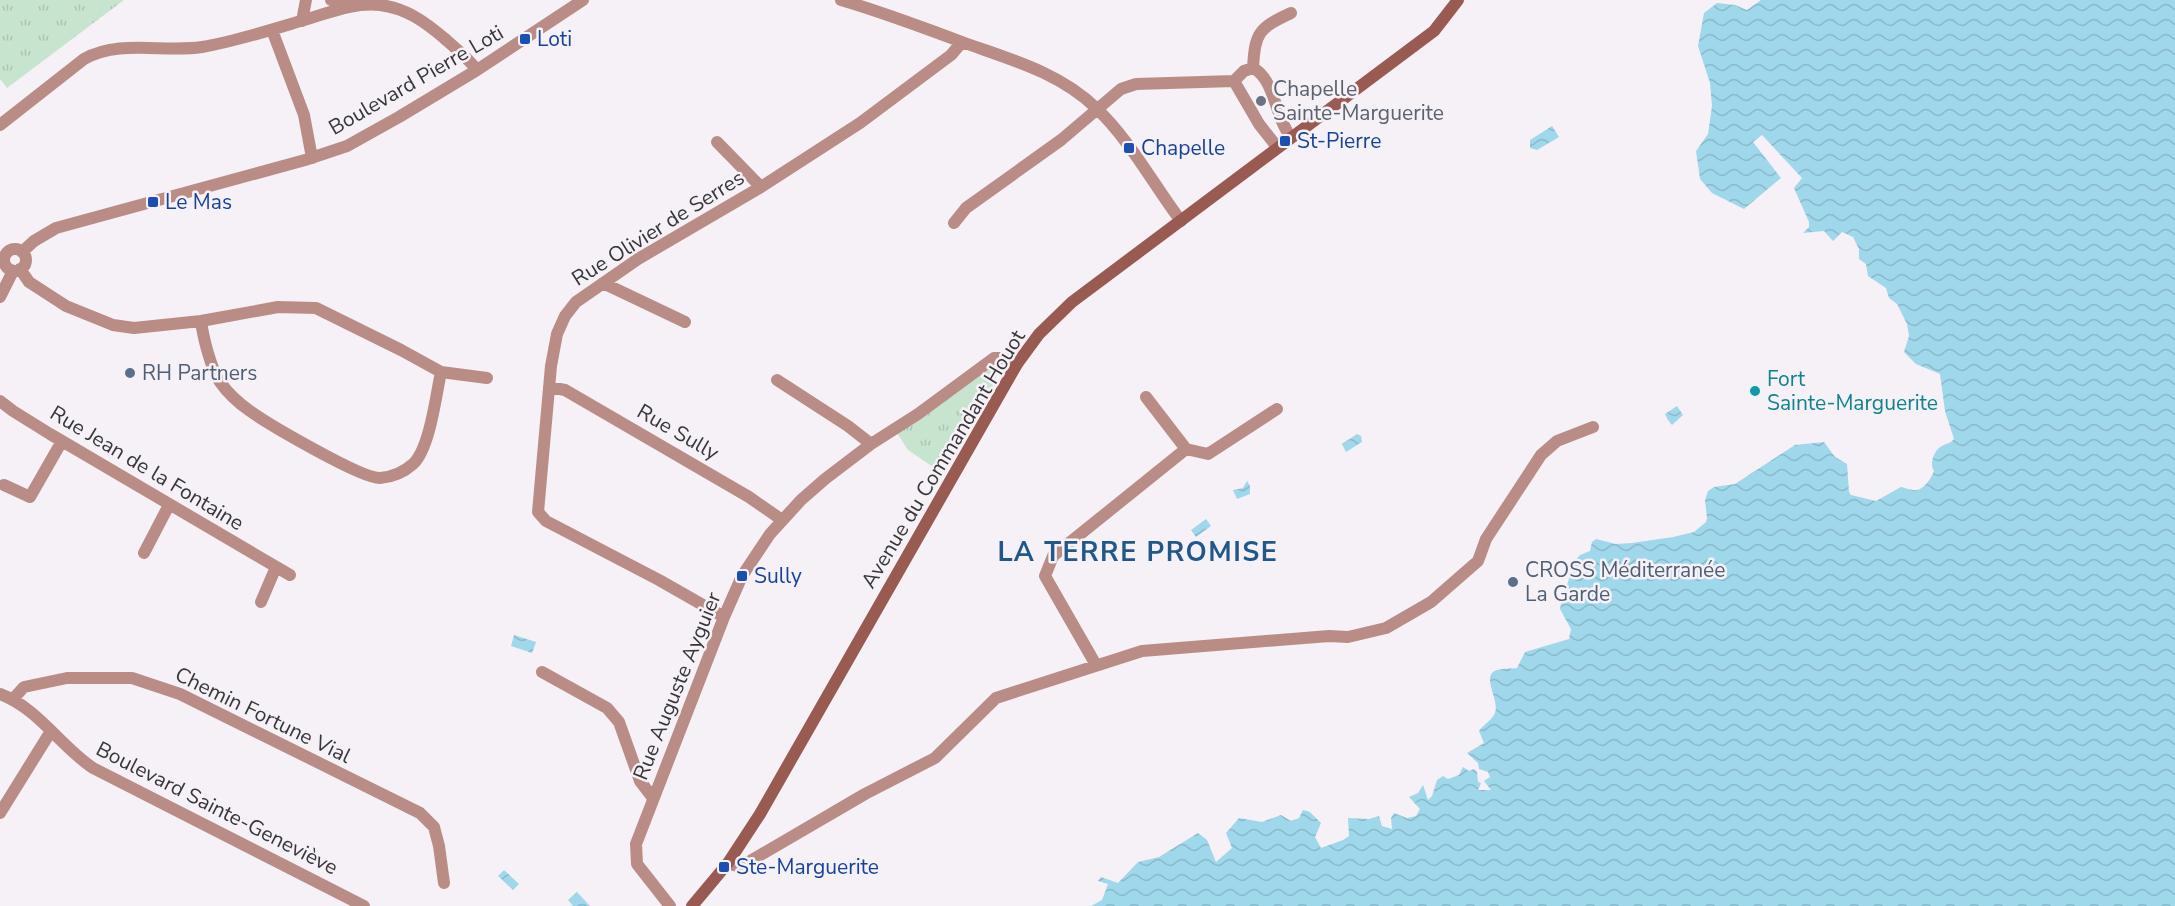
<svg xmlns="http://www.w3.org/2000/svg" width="2175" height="906" font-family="'Nunito Sans',sans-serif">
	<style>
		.grass { fill: url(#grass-tufts) }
		.water { fill: url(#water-waves) }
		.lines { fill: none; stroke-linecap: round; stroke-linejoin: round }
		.street { stroke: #b98d85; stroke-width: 12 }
		.secondary { stroke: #995b51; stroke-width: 12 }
		.transit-dot { fill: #1a4fb4; stroke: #f5f1f7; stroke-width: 2 }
		.worship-dot { fill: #6b7280; stroke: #f5f1f7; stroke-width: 2 }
		.service-dot { fill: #5c6f8a; stroke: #f5f1f7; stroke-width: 2 }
		.culture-dot { fill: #0f9aa8; stroke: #f5f1f7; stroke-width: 2 }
		.labels { text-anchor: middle; stroke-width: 5; stroke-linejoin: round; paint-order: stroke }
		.transit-label { font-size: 21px; fill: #164399; stroke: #f5f1f7; text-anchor: start }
		.street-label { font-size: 21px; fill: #373638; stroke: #f5f1f7 }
		.worship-label { font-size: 21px; fill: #5b616d; stroke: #f5f1f7; text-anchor: start }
		.service-label { font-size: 21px; fill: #4e5e75; stroke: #f5f1f7; text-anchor: start }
		.culture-label { font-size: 21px; fill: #0d838f; stroke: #f5f1f7; text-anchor: start }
		.district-label { font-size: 27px; font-weight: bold; letter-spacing: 1.5px; fill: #20588a; stroke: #f5f1f7 }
	</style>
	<defs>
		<pattern id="grass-tufts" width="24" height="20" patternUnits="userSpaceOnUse" patternTransform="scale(1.5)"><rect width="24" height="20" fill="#c7e4ce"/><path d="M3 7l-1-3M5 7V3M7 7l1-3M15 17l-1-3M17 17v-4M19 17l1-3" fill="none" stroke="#acc4b2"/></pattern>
		<pattern id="water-waves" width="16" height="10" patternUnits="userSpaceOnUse" patternTransform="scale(1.5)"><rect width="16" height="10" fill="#9fd7eb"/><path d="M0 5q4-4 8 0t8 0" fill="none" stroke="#8ab9ca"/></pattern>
	</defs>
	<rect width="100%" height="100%" fill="#f5f1f7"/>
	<path class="grass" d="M 0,0 L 124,0 L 7,88 L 0,79 Z
		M 990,367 L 997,370 L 995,382 L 939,471 L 908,450 L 897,433 Z"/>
	<path class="water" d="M 1761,0 L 2175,0 L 2175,906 L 1091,906 L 1102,900 L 1108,884 L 1098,881 L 1101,877 L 1118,883 L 1138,862 L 1159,857 L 1198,833 L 1207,840 L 1216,862 L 1232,848 L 1226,833 L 1239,818 L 1262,822 L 1281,815 L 1291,821 L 1299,818 L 1303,810 L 1310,812 L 1321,823 L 1315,837 L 1321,848 L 1343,840 L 1349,836 L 1348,818 L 1369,819 L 1379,816 L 1382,826 L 1392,829 L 1391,818 L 1394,813 L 1407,818 L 1416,816 L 1420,809 L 1409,797 L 1418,793 L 1423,785 L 1428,800 L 1432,796 L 1437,780 L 1443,776 L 1448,779 L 1459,775 L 1463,767 L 1469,771 L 1474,769 L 1477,772 L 1478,782 L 1481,783 L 1478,790 L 1491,790 L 1484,781 L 1490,777 L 1488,772 L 1479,769 L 1478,763 L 1467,753 L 1484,743 L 1479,731 C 1483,725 1492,720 1495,713 C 1500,700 1480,675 1497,670 C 1503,668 1511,669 1517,668 L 1525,652 L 1569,639 L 1571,629 L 1560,609 L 1561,604 L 1575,560 L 1580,555 L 1590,551 L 1592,542 L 1596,539 L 1616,544 L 1632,543 L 1673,537 L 1694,532 L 1706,522 L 1707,518 L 1705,500 L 1708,491 L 1714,487 L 1735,484 L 1795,445 L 1824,442 L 1835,457 L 1847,464 L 1849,492 L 1851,495 L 1876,501 L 1901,487 C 1906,488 1912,491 1917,490 C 1924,489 1932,477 1934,471 C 1929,464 1934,450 1942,446 C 1947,443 1950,444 1954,439 L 1945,411 L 1940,374 L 1916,364 L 1904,352 L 1909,336 L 1907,324 L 1897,304 L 1889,298 L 1886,288 L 1868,276 L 1866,264 L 1859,259 L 1859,249 L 1853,237 L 1842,232 L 1833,241 L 1824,231 L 1803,233 L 1809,227 L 1809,222 L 1794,188 L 1802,178 L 1762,135 L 1753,142 L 1781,178 L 1744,209 L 1712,193 L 1700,179 L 1696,151 L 1708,134 L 1712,106 L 1710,83 L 1698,46 L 1704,13 L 1717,3 L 1735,5 L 1747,10 Z
		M 1552,126 L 1559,137 L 1537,150 L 1530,148 L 1530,140 Z
		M 1677,406 L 1683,415 L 1672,425 L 1668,420 L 1665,414 Z
		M 1357,434 L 1361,436 L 1362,442 L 1346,452 L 1342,444 Z
		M 1247,481 L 1250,486 L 1250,494 L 1237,499 L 1233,490 L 1243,488 Z
		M 1206,519 L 1211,526 L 1196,537 L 1191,530 Z
		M 514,635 L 536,642 L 532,653 L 511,646 Z
		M 504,870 L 519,884 L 513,890 L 498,876 Z
		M 577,892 L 590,906 L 573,906 L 568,900 Z"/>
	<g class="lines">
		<path class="street" d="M 331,0 L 353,6
			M 841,0 C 882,12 922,27 962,42 C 1009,59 1059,72 1096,108 C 1130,140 1153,184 1181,221
			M 302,21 L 306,0
			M 272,30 L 304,115 L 312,158
			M 1253,68 C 1255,32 1259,28 1291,13
			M 1234,81 L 1244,71 L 1253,68 C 1275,79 1275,118 1291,137
			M 1234,81 L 1259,124 L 1277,147
			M 0,125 L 84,59 C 120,39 163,53 202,47 C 237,41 270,30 304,20 C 328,13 354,2 380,5 C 406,8 425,22 444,38 C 455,48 468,58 477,70
			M 717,142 L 761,187
			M 954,223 L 966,208 L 1061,140 L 1121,89 L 1136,84 L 1234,81
			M4 260a11 11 0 1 1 22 0a11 11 0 1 1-22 0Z
			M 22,252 L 34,241 L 56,228 L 305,160 L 347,146 L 399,117 L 477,70 L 583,0
			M 20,269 L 29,282 L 66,306 L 113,325 L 134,328 L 201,321 L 278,307 L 316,308 L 401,350 L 441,372 C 436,395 430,448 413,464 C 404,472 393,477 380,478 C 362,479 268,424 250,411 C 240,404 227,392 220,382 C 211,369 203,337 201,321
			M 603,283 L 685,322
			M 0,297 L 13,271
			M 441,372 L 487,378
			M 777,380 L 848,426 L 871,444
			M 549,387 L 565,390 L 749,497 L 782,520
			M 1146,397 L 1186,449
			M 0,401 L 13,411 L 50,434 L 290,575
			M 4,485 L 30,497 L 62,441
			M 144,553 L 169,505
			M 261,602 L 276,567
			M 724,617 L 659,580 L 546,521 L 538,512 L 551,366 L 557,334 L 565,316 L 576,302 L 638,259 L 761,187 L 860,123 L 951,55 L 962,42
			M 1096,665 L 1045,576 L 1053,556 L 1186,449 L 1208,454 L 1277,409
			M 542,672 L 607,708 L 619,722 L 640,781 L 653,798
			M 0,694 C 38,708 60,746 93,768 L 364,906
			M 13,699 L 24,687 L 67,678 L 132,678 L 180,694 L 420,813 L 434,827 L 439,846 L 444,883
			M 0,813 L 51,731
			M 728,863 L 740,867 L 865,794 L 935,758 L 996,698 L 1142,651 L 1329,636 L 1348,637 L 1386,628 L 1431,602 L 1478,561 L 1486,539 L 1541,455 L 1557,441 L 1593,427
			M 670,906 L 637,864 L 636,844 L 724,617 L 742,576 L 770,534 L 801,500 L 825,479 L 871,444 L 918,414 L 994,358 L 1003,358 L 1017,364"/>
		<path class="secondary" d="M 692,906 L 728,863 L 760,814 L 1017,364 L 1039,334 L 1072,302 L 1434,31 L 1458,0"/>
	</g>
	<g class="transit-dot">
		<rect x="519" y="33" width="12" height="12" rx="3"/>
		<rect x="1279" y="135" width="12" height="12" rx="3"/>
		<rect x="1123" y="142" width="12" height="12" rx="3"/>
		<rect x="147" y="196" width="12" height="12" rx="3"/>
		<rect x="736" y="570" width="12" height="12" rx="3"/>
		<rect x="718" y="861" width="12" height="12" rx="3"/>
	</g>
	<circle class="worship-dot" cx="1261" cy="101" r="6"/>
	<g class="service-dot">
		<circle cx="130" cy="373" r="6"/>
		<circle cx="1513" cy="582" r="6"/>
	</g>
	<circle class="culture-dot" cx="1755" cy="391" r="6"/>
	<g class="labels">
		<g class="transit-label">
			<text x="537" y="46">Loti</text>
			<text x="1297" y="148">St-Pierre</text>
			<text x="1141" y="155">Chapelle</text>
			<text x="165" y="209">Le Mas</text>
			<text x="754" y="583">Sully</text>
			<text x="736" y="874">Ste-Marguerite</text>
		</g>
		<g class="street-label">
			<text transform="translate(416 80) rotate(-30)" y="7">Boulevard Pierre Loti</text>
			<text transform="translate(658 228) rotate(-32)" y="7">Rue Olivier de Serres</text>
			<text transform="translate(678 432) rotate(30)" y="7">Rue Sully</text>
			<text transform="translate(943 459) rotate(-59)" y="7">Avenue du Commandant Houot</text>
			<text transform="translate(147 468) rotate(31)" y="7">Rue Jean de la Fontaine</text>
			<text transform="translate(677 686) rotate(-68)" y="7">Rue Auguste Ayguier</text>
			<text transform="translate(263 715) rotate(26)" y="7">Chemin Fortune Vial</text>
			<text transform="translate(217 808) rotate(27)" y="7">Boulevard Sainte-Geneviève</text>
		</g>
		<g class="worship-label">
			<text x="1273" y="96">Chapelle<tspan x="1273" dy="24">Sainte-Marguerite</tspan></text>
		</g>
		<g class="service-label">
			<text x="142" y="380">RH Partners</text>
			<text x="1525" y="577">CROSS Méditerranée<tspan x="1525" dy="24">La Garde</tspan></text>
		</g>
		<g class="culture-label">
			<text x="1767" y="386">Fort<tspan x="1767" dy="24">Sainte-Marguerite</tspan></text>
		</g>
		<g class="district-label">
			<text x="1138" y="561">LA TERRE PROMISE</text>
		</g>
	</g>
</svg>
